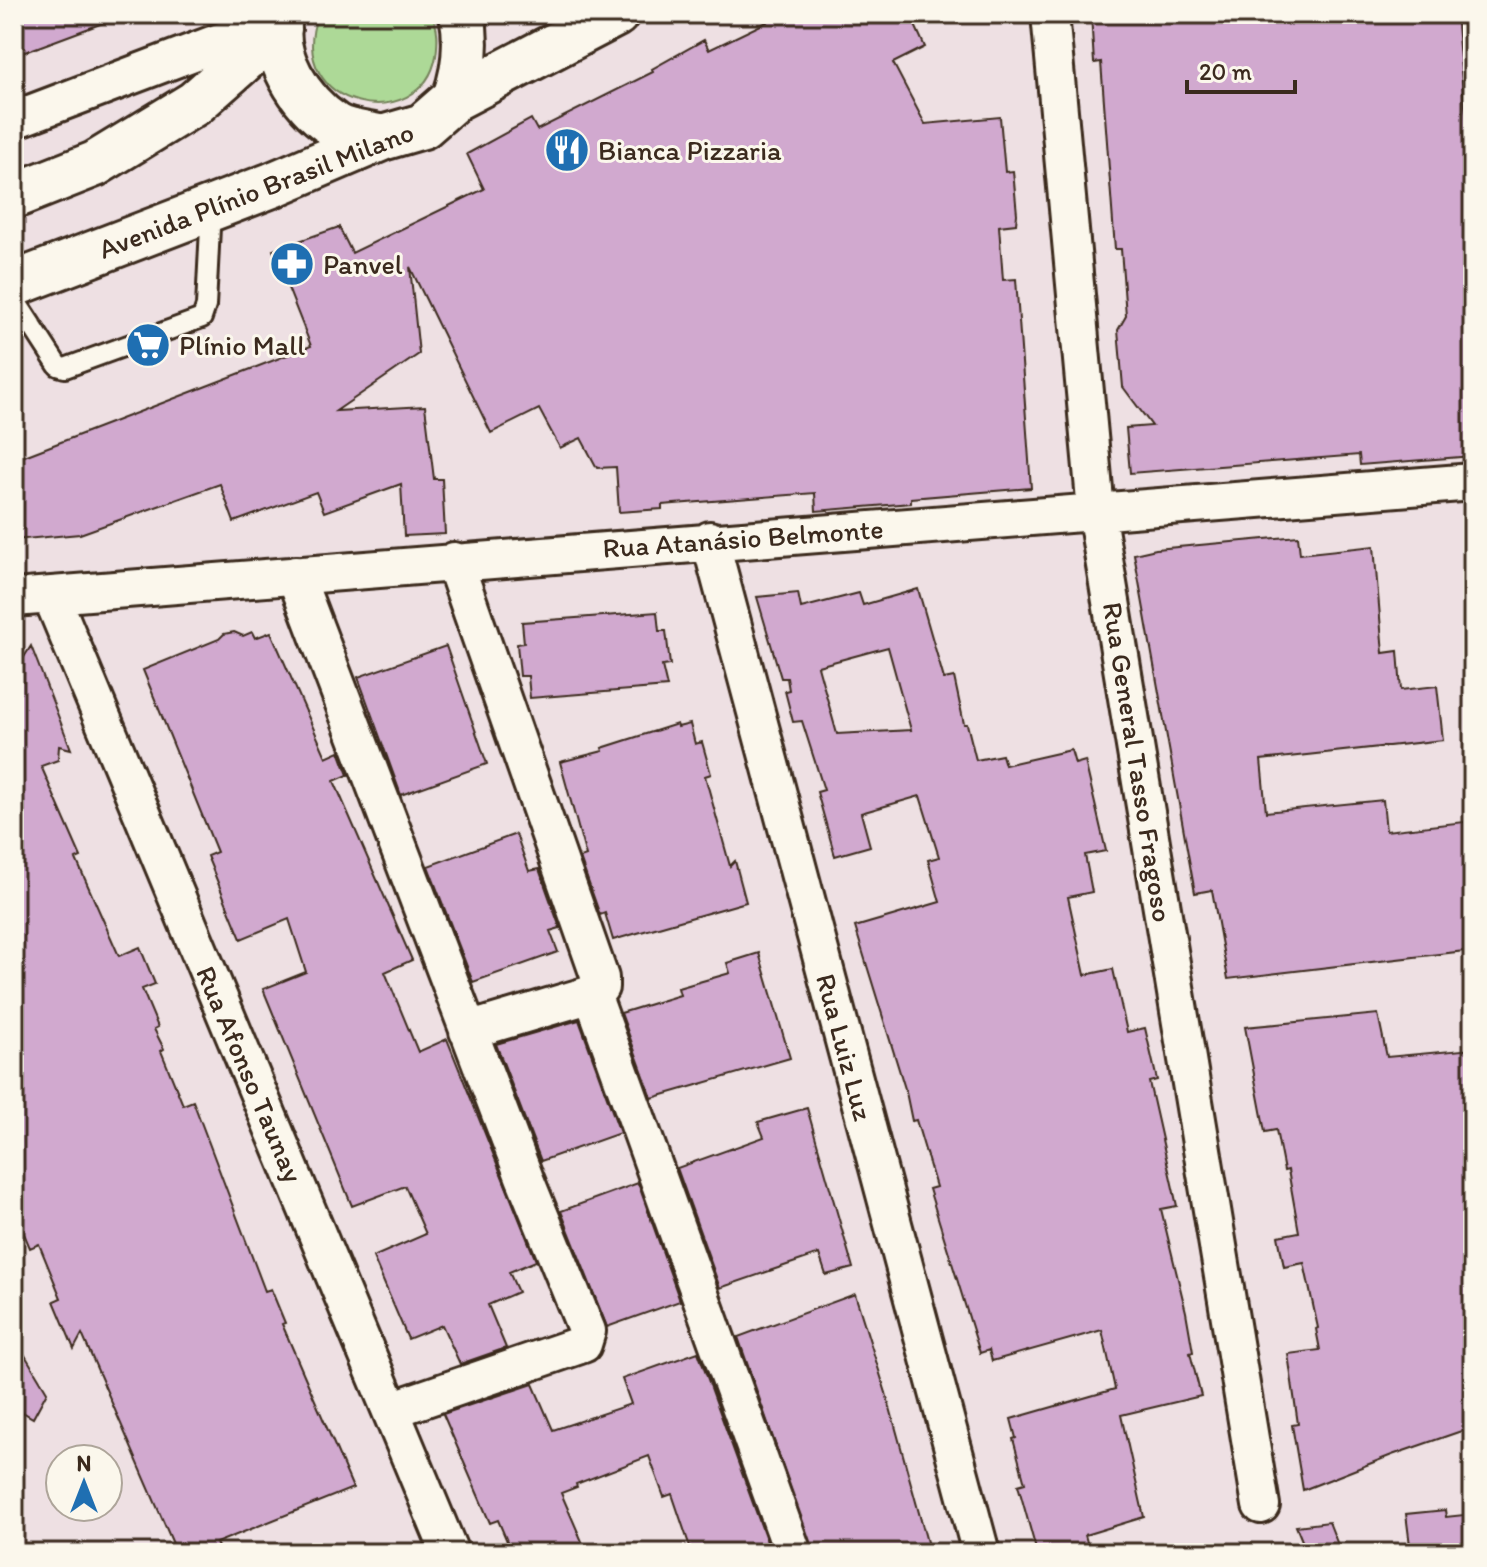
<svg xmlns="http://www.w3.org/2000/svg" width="1487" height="1567" font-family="Itim,sans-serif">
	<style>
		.green { fill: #add997; stroke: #74825a; stroke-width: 2 }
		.building { fill: #d1a9cf; stroke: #3b2a1e; stroke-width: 2; fill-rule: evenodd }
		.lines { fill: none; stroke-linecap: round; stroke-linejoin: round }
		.lane-casing { stroke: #3b2a1e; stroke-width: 24 }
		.street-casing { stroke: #3b2a1e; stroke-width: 42 }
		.secondary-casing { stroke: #3b2a1e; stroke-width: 50 }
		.lane { stroke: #fbf7ec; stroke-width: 18 }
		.street { stroke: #fbf7ec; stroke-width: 36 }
		.secondary { stroke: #fbf7ec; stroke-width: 44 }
		.labels { text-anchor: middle; stroke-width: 6; stroke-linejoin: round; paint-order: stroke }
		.poi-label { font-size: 28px; fill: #3b2a1e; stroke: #fbf7ec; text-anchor: start }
		.street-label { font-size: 28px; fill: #3b2a1e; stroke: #fbf7ec }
	</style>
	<rect width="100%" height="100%" fill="#eee0e3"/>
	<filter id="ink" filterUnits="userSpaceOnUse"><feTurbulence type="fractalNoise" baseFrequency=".0125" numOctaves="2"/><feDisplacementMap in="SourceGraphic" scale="16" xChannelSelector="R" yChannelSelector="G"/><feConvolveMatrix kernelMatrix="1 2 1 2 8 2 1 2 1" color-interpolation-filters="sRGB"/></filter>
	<g filter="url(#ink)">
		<path class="green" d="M 318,14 L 431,14 C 439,27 438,42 436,56 C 422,136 282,111 318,14 Z"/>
		<path class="building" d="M 14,14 L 119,14 L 119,17 L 14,56 Z
			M 763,14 L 910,14 L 925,47 L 893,63 L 925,124 L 1000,117 L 1005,172 L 1013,171 L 1017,214 L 1016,224 L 999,226 L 1003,280 L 1016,279 L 1031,488 L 911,498 L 911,503 L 816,511 L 815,493 L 662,505 L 662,509 L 619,512 L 616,467 L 597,468 L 581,438 L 560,448 L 539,409 L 491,433 L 410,267 L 419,354 L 336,411 L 425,406 L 434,479 L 442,479 L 445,534 L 404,536 L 401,484 L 324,512 L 316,492 L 234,522 L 220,484 L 80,534 L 14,540 L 14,460 L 311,346 L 273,250 L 339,227 L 352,253 L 484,189 L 467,154 L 531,119 L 537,130 L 653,72 L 652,69 L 704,40 L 709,50 L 767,22 Z
			M 1091,14 L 1456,14 L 1463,92 L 1468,126 L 1473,125 L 1473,456 L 1360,465 L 1359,455 L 1130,473 L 1126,428 L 1152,426 L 1123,387 L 1118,330 L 1126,316 L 1121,249 L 1115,249 L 1101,62 L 1094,63 Z
			M 1298,536 L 1300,554 L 1374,546 L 1383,653 L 1398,651 L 1401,690 L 1437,686 L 1443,740 L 1261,760 L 1266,812 L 1383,800 L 1386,831 L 1473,821 L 1473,950 L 1228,979 L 1212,890 L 1195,893 L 1134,554 L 1156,549 Z
			M 918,589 L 944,679 L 954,677 L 964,724 L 967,724 L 976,760 L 1002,755 L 1005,765 L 1071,750 L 1075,764 L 1085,761 L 1106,851 L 1085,855 L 1092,892 L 1068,897 L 1085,975 L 1113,969 L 1127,1032 L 1145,1028 L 1157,1080 L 1149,1082 L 1177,1206 L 1161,1209 L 1186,1312 L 1193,1352 L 1190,1353 L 1201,1396 L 1121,1415 L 1144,1517 L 1085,1535 L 1090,1553 L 1037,1553 L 1018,1485 L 1025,1483 L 1013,1439 L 1016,1438 L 1011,1419 L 1115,1389 L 1102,1330 L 992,1361 L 989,1350 L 980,1353 L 929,1189 L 936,1187 L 916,1120 L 912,1121 L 906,1092 L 855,927 L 940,902 L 928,860 L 939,857 L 920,796 L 861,813 L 870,846 L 835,856 L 817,792 L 824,790 L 802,721 L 793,722 L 785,691 L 789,690 L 787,678 L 781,678 L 757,597 L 798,593 L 801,608 L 859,593 L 863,605 ZM 888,647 L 911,730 L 837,734 L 818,666 Z
			M 657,612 L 659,631 L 666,631 L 670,665 L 662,666 L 667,687 L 530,698 L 528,676 L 520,676 L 517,644 L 524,643 L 522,622 Z
			M 234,632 L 243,636 L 252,632 L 255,638 L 271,632 L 326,757 L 339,751 L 348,775 L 334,781 L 412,960 L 385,972 L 418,1052 L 447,1039 L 536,1261 L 509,1272 L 518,1292 L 488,1305 L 506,1348 L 460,1364 L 442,1325 L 408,1339 L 373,1257 L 426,1234 L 405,1186 L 352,1206 L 263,989 L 306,972 L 289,919 L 241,939 L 207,856 L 217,852 L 143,670 L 219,639 L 224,634 Z
			M 31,646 L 71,749 L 59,746 L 58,760 L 41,766 L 81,857 L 76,859 L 119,956 L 140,947 L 155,984 L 142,989 L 158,1027 L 154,1029 L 164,1049 L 161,1051 L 183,1105 L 193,1101 L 265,1291 L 271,1289 L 285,1323 L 282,1324 L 353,1488 L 216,1543 L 221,1553 L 177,1553 L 82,1334 L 74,1349 L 54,1301 L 61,1298 L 39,1244 L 30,1248 L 14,1210 L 14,673 Z
			M 446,646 L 487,764 L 401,795 L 358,677 Z
			M 677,724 L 678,727 L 690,724 L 695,744 L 702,742 L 711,774 L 705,776 L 730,866 L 735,861 L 746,902 L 613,940 L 605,913 L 600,915 L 580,858 L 586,856 L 560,762 L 603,751 L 602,748 Z
			M 516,834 L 529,871 L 539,869 L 560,928 L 550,931 L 558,952 L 473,982 L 428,866 Z
			M 759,953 L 790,1058 L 652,1098 L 621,1013 L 680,995 L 678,988 L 730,973 L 727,963 Z
			M 1378,1014 L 1387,1057 L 1473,1049 L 1473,1427 L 1392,1455 L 1303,1490 L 1292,1425 L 1298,1424 L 1288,1354 L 1320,1350 L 1316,1329 L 1318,1328 L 1304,1263 L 1284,1267 L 1278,1236 L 1299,1232 L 1288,1170 L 1284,1171 L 1276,1130 L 1265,1132 L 1245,1027 Z
			M 579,1020 L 620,1133 L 541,1161 L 496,1044 Z
			M 807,1108 L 853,1268 L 826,1275 L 819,1254 L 720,1288 L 677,1168 L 764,1137 L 758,1122 Z
			M 638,1183 L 680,1301 L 607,1327 L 561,1211 Z
			M 855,1294 L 886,1393 L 930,1553 L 813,1553 L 738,1337 Z
			M 14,1337 L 47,1392 L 33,1418 L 14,1407 Z
			M 698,1352 L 771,1553 L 692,1553 L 672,1494 L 664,1497 L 649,1456 L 576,1484 L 577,1487 L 561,1493 L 587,1553 L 512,1553 L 498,1520 L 490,1523 L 443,1414 L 533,1384 L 553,1430 L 631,1404 L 622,1379 Z
			M 1445,1510 L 1446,1517 L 1473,1514 L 1473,1553 L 1411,1553 L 1406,1514 Z
			M 1329,1522 L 1338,1545 L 1319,1553 L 1307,1553 L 1296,1526 Z"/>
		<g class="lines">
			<g class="lane-casing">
				<path id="lane" d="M 14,298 L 58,366 L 65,368 L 202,318 L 206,306 L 211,208"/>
			</g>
			<g class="street-casing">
				<path id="street" d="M 1050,14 L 1096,511 L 1261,1505
					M 14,120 L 280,19
					M 710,540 L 981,1553
					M 454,561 L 600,978 L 600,987 L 592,994 L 468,1031
					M 295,575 L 525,1179 L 587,1331 L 583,1344 L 391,1410
					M 51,595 L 450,1553
					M 14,598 L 1473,482
					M 592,994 L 793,1553"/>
			</g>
			<g class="secondary-casing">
				<path id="secondary" d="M 281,14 C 269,55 301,103 334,125 C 346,133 368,134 382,138
					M 455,98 C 465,70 468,44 462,14
					M 14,196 L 95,164 L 195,103 L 279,29
					M 14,284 L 272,185 L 382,138 L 423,126 L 455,98 L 616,14"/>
			</g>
			<use href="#lane" class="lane"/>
			<use href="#street" class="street"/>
			<use href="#secondary" class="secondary"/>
		</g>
	</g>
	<defs>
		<g id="restaurant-disc" transform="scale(2.3)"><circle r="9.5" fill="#1f6fb2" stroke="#fbf7ec"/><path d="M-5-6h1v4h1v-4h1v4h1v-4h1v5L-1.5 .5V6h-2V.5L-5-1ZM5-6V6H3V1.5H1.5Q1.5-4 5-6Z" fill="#fff"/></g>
		<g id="pharmacy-disc" transform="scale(2.3)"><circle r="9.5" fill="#1f6fb2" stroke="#fbf7ec"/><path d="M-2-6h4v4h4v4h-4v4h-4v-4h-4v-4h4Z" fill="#fff"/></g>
		<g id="supermarket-disc" transform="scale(2.3)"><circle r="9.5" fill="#1f6fb2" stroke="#fbf7ec"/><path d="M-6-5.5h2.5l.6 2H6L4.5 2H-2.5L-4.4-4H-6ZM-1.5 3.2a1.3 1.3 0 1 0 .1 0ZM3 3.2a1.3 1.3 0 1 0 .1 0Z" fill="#fff"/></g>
	</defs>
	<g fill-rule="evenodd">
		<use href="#restaurant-disc" x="567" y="150"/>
		<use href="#pharmacy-disc" x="292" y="264"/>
		<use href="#supermarket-disc" x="148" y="345"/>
	</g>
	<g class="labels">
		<g class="poi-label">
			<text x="598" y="160">Bianca Pizzaria</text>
			<text x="323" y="274">Panvel</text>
			<text x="179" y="355">Plínio Mall</text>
		</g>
		<g class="street-label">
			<text transform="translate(256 190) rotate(-21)" y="10">Avenida Plínio Brasil Milano</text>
			<text transform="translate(743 538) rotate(-4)" y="10">Rua Atanásio Belmonte</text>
			<text transform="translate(1138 762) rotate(81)" y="10">Rua General Tasso Fragoso</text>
			<text transform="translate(845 1047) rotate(75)" y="10">Rua Luiz Luz</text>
			<text transform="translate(250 1074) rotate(67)" y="10">Rua Afonso Taunay</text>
		</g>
	</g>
	<rect width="1487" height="1567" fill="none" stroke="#fbf7ec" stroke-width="48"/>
	<rect x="24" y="24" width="1439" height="1519" fill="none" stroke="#3b2a1e" stroke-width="3" filter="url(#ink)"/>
	<g transform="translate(84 1483)"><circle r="38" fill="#fbf7ec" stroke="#aea59a" stroke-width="2"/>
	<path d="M0-6L14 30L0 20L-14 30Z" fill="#1f6fb2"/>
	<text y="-12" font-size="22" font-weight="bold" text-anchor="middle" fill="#3b2a1e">N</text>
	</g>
	<path d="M1187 80v12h108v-12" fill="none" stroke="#3b2a1e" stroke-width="4"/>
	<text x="1199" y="80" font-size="24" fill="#3b2a1e" stroke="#fbf7ec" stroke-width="6" paint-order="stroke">20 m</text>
</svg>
